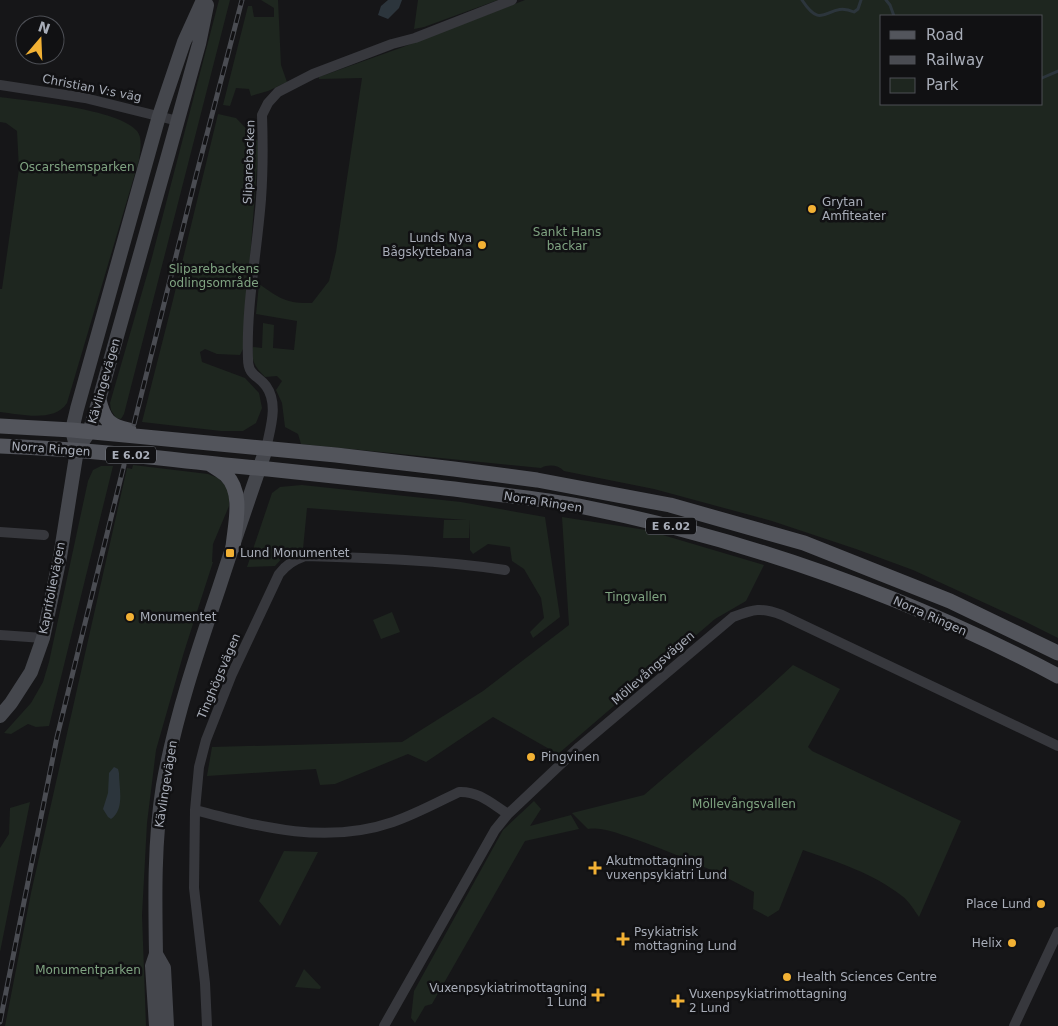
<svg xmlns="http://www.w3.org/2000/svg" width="1058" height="1026" font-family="'DejaVu Sans',sans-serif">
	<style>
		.green { fill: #1e261f; fill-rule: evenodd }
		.water { fill: #2c353c }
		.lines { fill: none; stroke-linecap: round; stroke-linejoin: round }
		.stream { stroke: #2c353c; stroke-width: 3 }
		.minor { stroke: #37383d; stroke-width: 10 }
		.secondary { stroke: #45474d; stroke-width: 14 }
		.primary { stroke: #53555c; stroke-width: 15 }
		.rail-casing { stroke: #4a4c52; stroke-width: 5 }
		.rail { stroke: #111113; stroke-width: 3; stroke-dasharray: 9; stroke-linecap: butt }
		.poi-dot { fill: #f2b134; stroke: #111113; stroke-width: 2 }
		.labels { text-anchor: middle; stroke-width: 5; stroke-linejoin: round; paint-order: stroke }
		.shield { fill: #111113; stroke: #7b7e86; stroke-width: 1 }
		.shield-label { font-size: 11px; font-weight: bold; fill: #a8adb8 }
		.street-label { font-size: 12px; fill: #a8adb8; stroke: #111113 }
		.park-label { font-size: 12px; fill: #7fa381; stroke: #111113 }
		.poi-label { font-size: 12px; fill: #a8adb8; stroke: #111113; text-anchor: start }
	</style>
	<rect width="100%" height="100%" fill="#161618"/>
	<path class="green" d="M 219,0 L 230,0 L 124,414 L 121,419 L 116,418 L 111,410 L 110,403 L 151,261 Z
		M 261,0 L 278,0 L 281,65 L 287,82 L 268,91 L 251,96 L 249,89 L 236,88 L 230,106 L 223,105 L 248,6 L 252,6 L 254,17 L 274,17 L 274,8 Z
		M 418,0 L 498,0 L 424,27 L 414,29 Z
		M 525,0 L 1058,0 L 1058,638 L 1024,621 L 913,570 L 856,549 L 772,521 L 654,489 L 564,471 C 558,465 549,464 541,468 L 301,444 L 298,434 L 285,427 L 282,403 L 276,390 L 282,381 L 277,376 L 265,377 C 255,367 251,361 253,347 L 262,348 L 263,323 L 274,325 L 273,348 L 294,350 L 297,321 L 256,314 L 259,284 C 279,298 287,304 312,303 L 329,281 L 336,252 L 362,78 L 319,79 L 319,77 L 403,47 ZM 882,16 L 1042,16 L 1042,104 L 882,104 Z
		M 0,97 C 29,101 119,109 137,131 C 143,138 140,152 139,160 L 67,403 C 54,423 20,414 0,412 L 0,289 L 2,289 L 19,169 L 17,131 L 6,123 L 0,122 Z
		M 218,114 L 236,118 L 259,142 L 243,349 L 240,355 L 217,354 L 205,349 L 200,352 L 202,362 L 245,378 L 259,393 L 262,408 L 256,423 L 243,431 L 221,431 L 142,422 L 173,300 Z
		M 133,465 L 208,474 L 218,478 L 229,489 L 229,506 L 213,544 L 212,562 L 213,562 L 184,652 L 156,750 L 147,823 L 142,915 L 146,1026 L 5,1026 L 31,893 L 127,468 L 132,469 Z
		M 101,466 L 113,466 L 49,726 L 36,727 L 28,724 L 11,734 L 4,733 L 31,703 L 43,682 L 49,662 L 88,481 L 93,470 Z
		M 302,485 L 461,502 L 545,517 L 560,617 L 533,638 L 530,632 L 544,618 L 541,598 L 524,569 L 512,561 L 510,547 L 488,544 L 473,554 L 470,550 L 470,520 L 469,538 L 443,538 L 444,520 L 466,520 L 307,508 L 303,549 L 286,554 L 275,566 L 247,567 L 272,493 L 280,487 Z
		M 562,517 L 646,530 L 764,565 L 746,601 L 715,619 L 558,754 L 493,717 L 426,762 L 408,754 L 335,784 L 320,785 L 316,769 L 207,776 L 212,747 L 402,742 L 483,691 L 569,625 Z
		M 392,612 L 400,632 L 381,639 L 373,620 Z
		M 793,665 L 840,689 L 808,747 L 812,751 L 961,821 L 919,917 C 914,910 909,901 902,896 C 873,873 837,862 803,850 L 779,910 L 768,917 L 753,909 L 754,892 C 714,870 670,851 626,836 C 613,832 601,827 588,829 L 572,813 L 644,795 L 757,698 Z
		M 534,801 L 541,809 L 530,826 L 571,815 L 579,829 L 525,841 L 432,1004 L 425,1006 L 415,1023 L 411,1018 L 414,991 L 503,830 Z
		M 30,802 L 0,952 L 0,848 L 9,834 L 10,808 Z
		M 284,851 L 318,852 L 280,926 L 259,901 Z
		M 304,969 L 321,987 L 320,989 L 295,987 Z"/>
	<path class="water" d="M 388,0 L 402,0 L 399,8 L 388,19 L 378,15 L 381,6 Z
		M 114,767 L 118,769 L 119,773 C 119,788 125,809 111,819 L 108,817 L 103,809 L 108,793 L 109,773 Z"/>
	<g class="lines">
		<path class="stream" d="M 802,0 C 824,34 827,0 854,12 L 858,9 L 861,0
			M 886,0 L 890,5 L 894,16
			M 1042,78 L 1058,71"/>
		<path class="minor" d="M 0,85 L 85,98 L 178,121
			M 266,449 C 270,429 279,404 266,386 C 258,375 248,376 248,359 C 246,306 257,252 261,199 C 263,171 263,143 262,115 L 268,103 L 278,92 L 313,74 L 392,44 L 415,38 L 512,0
			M 0,532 L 44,535
			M 0,635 L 43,638
			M 195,810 C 260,827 326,845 393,822 C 416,814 438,802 459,792 C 479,791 492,804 508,814
			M 207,1026 L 205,983 L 194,888 L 195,810 L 199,767 L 206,740 L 232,674 L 279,574 C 287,564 294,560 305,556 C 372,558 439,560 505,570
			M 384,1026 L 495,830 L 508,814 L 579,747 L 733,617 C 754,609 761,607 782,615 L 1058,746
			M 1014,1026 L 1058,932"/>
		<path class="secondary" d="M 83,441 L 89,432 L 99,400 L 169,152 L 199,44 L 207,5
			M 0,716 L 11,703 L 31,672 L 43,638 L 60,557 L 77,450 L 72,430 L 77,409 L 159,116 L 184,42 L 203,0
			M 156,954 L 164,968 L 167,1026
			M 156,1026 L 152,966 L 156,954 C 155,898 154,841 163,785 C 175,718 197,653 219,588 C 234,542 250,495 266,449"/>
		<path class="primary" d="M 99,400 C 104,420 109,426 129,430
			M 0,426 L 72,430 L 336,455 L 454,469 L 537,480 L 670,505 L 804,543 L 950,601 L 1058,653
			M 0,446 C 90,449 179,461 268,469 C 324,475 381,481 437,487 C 484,493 532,497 579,506 C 746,539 907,596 1058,676
			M 210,464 C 215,467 221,471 226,475 C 244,493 235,524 233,547"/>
		<g class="rail-casing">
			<path id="rail" d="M 134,424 L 196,176 L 242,0
				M 0,1022 L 57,737 L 124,465"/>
		</g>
		<use href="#rail" class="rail"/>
	</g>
	<g class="poi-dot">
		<circle cx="812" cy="209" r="5"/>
		<circle cx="482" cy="245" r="5"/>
		<rect x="225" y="548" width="10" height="10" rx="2.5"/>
		<circle cx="130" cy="617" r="5"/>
		<circle cx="531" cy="757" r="5"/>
		<path d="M592.5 860.5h5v5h5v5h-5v5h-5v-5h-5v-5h5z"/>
		<circle cx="1041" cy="904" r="5"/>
		<path d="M620.5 931.5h5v5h5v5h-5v5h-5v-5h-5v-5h5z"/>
		<circle cx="1012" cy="943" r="5"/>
		<circle cx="787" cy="977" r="5"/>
		<path d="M595.5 987.5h5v5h5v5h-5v5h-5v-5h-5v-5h5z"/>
		<path d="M675.5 993.5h5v5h5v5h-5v5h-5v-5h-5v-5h5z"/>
	</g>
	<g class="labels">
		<g class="shield">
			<rect x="106" y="446.5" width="50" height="17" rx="4"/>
			<rect x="646" y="517.5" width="50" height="17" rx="4"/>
		</g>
		<g class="shield-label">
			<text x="131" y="459">E 6.02</text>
			<text x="671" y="530">E 6.02</text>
		</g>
		<g class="street-label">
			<text transform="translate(92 88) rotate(11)" y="4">Christian V:s väg</text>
			<text transform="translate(249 162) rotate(-88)" y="4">Sliparebacken</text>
			<text transform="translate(104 381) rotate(-74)" y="4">Kävlingevägen</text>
			<text transform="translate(51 449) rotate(4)" y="4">Norra Ringen</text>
			<text transform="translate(543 502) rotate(9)" y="4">Norra Ringen</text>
			<text transform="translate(52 588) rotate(-79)" y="4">Kaprifolievägen</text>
			<text transform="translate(930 616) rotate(24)" y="4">Norra Ringen</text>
			<text transform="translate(653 668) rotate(-41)" y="4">Möllevångsvägen</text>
			<text transform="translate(219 676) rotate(-67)" y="4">Tinghögsvägen</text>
			<text transform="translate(166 784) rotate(-81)" y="4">Kävlingevägen</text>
		</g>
		<g class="park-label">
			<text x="77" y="171">Oscarshemsparken</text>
			<text x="567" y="236">Sankt Hans<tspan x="567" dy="14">backar</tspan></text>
			<text x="214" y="273">Sliparebackens<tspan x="214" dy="14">odlingsområde</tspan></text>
			<text x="636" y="601">Tingvallen</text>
			<text x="744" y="808">Möllevångsvallen</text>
			<text x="88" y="974">Monumentparken</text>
		</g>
		<g class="poi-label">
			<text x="822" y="206">Grytan<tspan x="822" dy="14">Amfiteater</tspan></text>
			<text x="472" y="242" text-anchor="end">Lunds Nya<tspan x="472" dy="14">Bågskyttebana</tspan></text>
			<text x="240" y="557">Lund Monumentet</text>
			<text x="140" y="621">Monumentet</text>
			<text x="541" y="761">Pingvinen</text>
			<text x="606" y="865">Akutmottagning<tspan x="606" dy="14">vuxenpsykiatri Lund</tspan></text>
			<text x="1031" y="908" text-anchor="end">Place Lund</text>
			<text x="634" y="936">Psykiatrisk<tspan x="634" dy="14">mottagning Lund</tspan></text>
			<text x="1002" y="947" text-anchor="end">Helix</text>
			<text x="797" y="981">Health Sciences Centre</text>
			<text x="587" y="992" text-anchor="end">Vuxenpsykiatrimottagning<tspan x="587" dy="14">1 Lund</tspan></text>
			<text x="689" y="998">Vuxenpsykiatrimottagning<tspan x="689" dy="14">2 Lund</tspan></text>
		</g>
	</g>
	<rect x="880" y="15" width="162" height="90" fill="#111113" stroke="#4d4f55"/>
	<rect x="890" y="31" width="25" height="8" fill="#53555c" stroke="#4d4f55"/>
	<text x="926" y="40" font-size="15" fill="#a8adb8">Road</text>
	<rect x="890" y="56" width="25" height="8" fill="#4a4c52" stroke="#4d4f55"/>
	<text x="926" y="65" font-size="15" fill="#a8adb8">Railway</text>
	<rect x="890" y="78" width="25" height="15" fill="#1e261f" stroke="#4d4f55"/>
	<text x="926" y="90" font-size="15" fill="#a8adb8">Park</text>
	<g transform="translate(40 40) rotate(19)"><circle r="24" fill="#111113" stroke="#4d4f55"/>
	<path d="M0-4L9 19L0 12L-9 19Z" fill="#f2b134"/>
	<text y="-8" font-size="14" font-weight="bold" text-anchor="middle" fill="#a8adb8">N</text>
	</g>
</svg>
